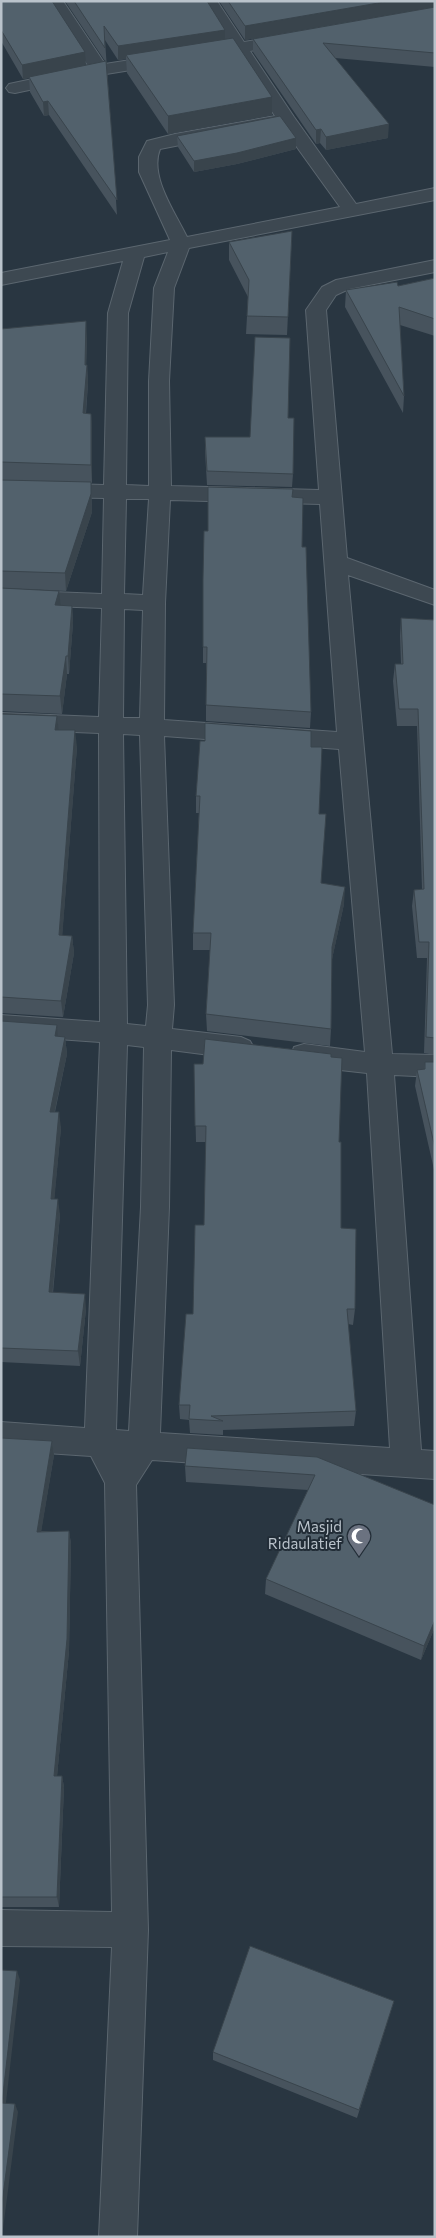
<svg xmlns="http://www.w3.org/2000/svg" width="436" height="2238" font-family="Commissioner,sans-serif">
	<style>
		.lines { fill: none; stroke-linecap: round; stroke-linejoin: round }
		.minor-casing { stroke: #5b666f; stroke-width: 2 }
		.minor { fill: #3d4851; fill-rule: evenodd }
		.wall { fill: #47535d }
		.shaded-wall { fill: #39444c }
		.building { fill: #52616c; stroke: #39444c }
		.labels { text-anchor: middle; stroke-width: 4; stroke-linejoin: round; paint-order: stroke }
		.poi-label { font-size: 15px; fill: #bac3cb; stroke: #222d37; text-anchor: end }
	</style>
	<rect width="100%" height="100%" fill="#293641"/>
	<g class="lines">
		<g class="minor-casing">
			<path id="minor" d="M 46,1 L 63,1 L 105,64 L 162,55 L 168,56 L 171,60 L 168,64 L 162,65 L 100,75 L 15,93 L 9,92 L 6,88 L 9,84 L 89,67 Z
				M 200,1 L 217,1 L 244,42 L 291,34 L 297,35 L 300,39 L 297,43 L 250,51 L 294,117 L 356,204 L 435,188 L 435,200 L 189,248 L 174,288 L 169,381 L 171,486 L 319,490 L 306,310 L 322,287 L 336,280 L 435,260 L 435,272 L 349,289 L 336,295 L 326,310 L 347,558 L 435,590 L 435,605 L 348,575 L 392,1054 L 435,1055 L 435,1077 L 394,1075 L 421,1450 L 435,1451 L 435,1479 L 152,1460 L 136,1485 L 148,1930 L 137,2237 L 99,2237 L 112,1947 L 1,1946 L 1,1910 L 112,1912 L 105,1483 L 91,1456 L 1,1450 L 1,1422 L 85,1428 L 100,1042 L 1,1035 L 1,1015 L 100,1022 L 99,733 L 1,729 L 1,713 L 99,717 L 102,608 L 1,604 L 1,590 L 102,594 L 104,498 L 1,496 L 1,482 L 104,485 L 108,313 L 123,261 L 1,285 L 1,273 L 170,240 L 139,172 L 139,157 L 147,141 L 175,134 L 275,116 L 234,54 L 202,59 L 196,58 L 193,54 L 196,50 L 228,44 ZM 281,125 L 340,207 L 187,237 C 175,212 149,176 160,149 ZM 168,252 L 154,288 L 149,381 L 149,486 L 126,485 L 128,313 L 144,257 ZM 126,499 L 149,499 L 143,595 L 124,594 ZM 170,500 L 320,504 L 337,732 L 164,720 L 165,603 ZM 124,609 L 143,610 L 140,718 L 123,718 ZM 123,734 L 140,735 L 148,1005 L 146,1026 L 127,1024 ZM 164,736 L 339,749 L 365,1052 L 304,1044 L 294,1047 L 291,1055 L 294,1063 L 304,1066 L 367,1073 L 390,1448 L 160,1433 L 169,1207 L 171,1050 L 241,1059 L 250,1055 L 254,1048 L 250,1041 L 241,1037 L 172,1029 L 174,1005 ZM 127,1045 L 144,1047 L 141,1207 L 129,1431 L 116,1430 Z"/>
		</g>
		<use href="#minor" class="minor"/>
	</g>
	<path class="wall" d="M 1,1 L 86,65 L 105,61 L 65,1 L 207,1 L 225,30 L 225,40 L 272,115 L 168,134 L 127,73 L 126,59 L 118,60 L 105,40 L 117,215 L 49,115 L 44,116 L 30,92 L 29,78 L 23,79 L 1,41 Z
		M 219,1 L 435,1 L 435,67 L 335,58 L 388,138 L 326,150 L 320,143 L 316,144 L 253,52 L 253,39 L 329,25 L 245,40 Z
		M 177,136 L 296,138 L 296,149 L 237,164 L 194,172 L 178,147 Z
		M 292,231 L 287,335 L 246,334 L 247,316 L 248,297 L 229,260 L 229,242 Z
		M 435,278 L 435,336 L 400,325 L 404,396 L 403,413 L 345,307 L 346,290 L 398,286 Z
		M 1,329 L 87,338 L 86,365 L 87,365 L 88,383 L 86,414 L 91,414 L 92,432 L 92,483 L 91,483 L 92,512 L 66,591 L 1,588 Z
		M 288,418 L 293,474 L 292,487 L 207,485 L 205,451 L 205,437 L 250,437 Z
		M 292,497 L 302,547 L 311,712 L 310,728 L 206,721 L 206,663 L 203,663 L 203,579 L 208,531 Z
		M 1,588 L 61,605 L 72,606 L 73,623 L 69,674 L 67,674 L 62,714 L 1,711 Z
		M 401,618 L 435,620 L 435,1055 L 424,1053 L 427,958 L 417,958 L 412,906 L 414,890 L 422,889 L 417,726 L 397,726 L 393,681 L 395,664 L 401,664 L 400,636 Z
		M 1,714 L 57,716 L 58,730 L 77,747 L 62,936 L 72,936 L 74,953 L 63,1017 L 1,1013 Z
		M 311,747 L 319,814 L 321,883 L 344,904 L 332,959 L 331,1029 L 330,1046 L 207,1031 L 206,1014 L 210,950 L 193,950 L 193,933 L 199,813 L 196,813 L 196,796 Z
		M 1,1021 L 58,1037 L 65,1037 L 67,1054 L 55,1112 L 61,1128 L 54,1199 L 60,1215 L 53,1293 L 86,1309 L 80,1366 L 1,1362 Z
		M 425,1062 L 435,1062 L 435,1174 L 415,1086 L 417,1070 L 424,1070 Z
		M 194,1064 L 339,1142 L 341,1228 L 355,1309 L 353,1325 L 348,1324 L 356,1411 L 354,1426 L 223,1430 L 223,1435 L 190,1433 L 189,1420 L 180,1419 L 179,1405 L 193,1314 L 204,1225 L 206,1142 L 196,1142 Z
		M 1,1438 L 52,1441 L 54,1455 L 41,1531 L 69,1531 L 71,1544 L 69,1651 L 57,1776 L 62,1776 L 64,1787 L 59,1907 L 1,1907 Z
		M 317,1457 L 435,1627 L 421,1660 L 265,1594 L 266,1579 L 308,1490 L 186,1482 L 185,1466 Z
		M 394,2001 L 357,2118 L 213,2060 L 213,2052 Z"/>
	<path class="shaded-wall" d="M 390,1 L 435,1 L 435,7 L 245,40 L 245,26 Z
		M 225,30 L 225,44 L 126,55 L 126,59 L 118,60 L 118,46 Z
		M 85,52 L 86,66 L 23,79 L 22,65 Z
		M 272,97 L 272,115 L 168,134 L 168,116 Z
		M 48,101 L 49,115 L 44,116 L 43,102 Z
		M 389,124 L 388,138 L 326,150 L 326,137 Z
		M 321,129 L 320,143 L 316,144 L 316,130 Z
		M 296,138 L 296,149 L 237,164 L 194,172 L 194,161 Z
		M 86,321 L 87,338 L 86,377 L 87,365 L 88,383 L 84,431 L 83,413 Z
		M 91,414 L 92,432 L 92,483 L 91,465 Z
		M 91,482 L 92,512 L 66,591 L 65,573 Z
		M 59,591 L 61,608 L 55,605 Z
		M 72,606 L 73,623 L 69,674 L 68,656 Z
		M 66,656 L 67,674 L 62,714 L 60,696 Z
		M 57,716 L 59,733 L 55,730 Z
		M 75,730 L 77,747 L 61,952 L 59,935 Z
		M 345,887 L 344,904 L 331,964 L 332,947 Z
		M 72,936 L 74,953 L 63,1017 L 61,1001 Z
		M 57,1025 L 58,1041 L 55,1036 Z
		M 65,1037 L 67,1054 L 51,1128 L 50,1112 Z
		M 59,1112 L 61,1128 L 53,1215 L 51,1199 Z
		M 58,1199 L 60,1215 L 51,1307 L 49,1292 Z
		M 85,1294 L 86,1309 L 80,1366 L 78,1351 Z
		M 52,1441 L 54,1455 L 39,1545 L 37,1532 Z
		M 69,1531 L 71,1544 L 69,1651 L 56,1787 L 54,1776 Z
		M 435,1620 L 435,1627 L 421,1660 L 424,1646 Z
		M 62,1776 L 64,1787 L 59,1907 L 57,1897 Z
		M 17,1971 L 20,1980 L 5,2111 L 2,2103 Z
		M 15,2104 L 18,2112 L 2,2237 L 1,2237 L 1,2211 Z"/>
	<path class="building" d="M 1,1 L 52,1 L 85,52 L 22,65 L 1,30 Z
		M 74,1 L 207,1 L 225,30 L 118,46 L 104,26 L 105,48 Z
		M 228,1 L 390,1 L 245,26 Z
		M 435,7 L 435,53 L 323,43 L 389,124 L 326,137 L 321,129 L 316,130 L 253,39 Z
		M 233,38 L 272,97 L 168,116 L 126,55 Z
		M 106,61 L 117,200 L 48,101 L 43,102 L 29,77 Z
		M 280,116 L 296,138 L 237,153 L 194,161 L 177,136 Z
		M 292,231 L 288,317 L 247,316 L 249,280 L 229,242 Z
		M 435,278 L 435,319 L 399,307 L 404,396 L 346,290 L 397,282 L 398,286 Z
		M 86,321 L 85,365 L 87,365 L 83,413 L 91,414 L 91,465 L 1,462 L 1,329 Z
		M 255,337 L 290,338 L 288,418 L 294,418 L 293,474 L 207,471 L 205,437 L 250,437 Z
		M 1,480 L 91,482 L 91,494 L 65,573 L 1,571 Z
		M 208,487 L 293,489 L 292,497 L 303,498 L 302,547 L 306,547 L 311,712 L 206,705 L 207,647 L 203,647 L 203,579 L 204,531 L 208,531 Z
		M 1,588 L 59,591 L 55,605 L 72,606 L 68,656 L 66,656 L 60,696 L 1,694 Z
		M 401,618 L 435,620 L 435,1038 L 426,1037 L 429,942 L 419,942 L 414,890 L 424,889 L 418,709 L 399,709 L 395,664 L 403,664 Z
		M 1,714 L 57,716 L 55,730 L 75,730 L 59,935 L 72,936 L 61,1001 L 1,997 Z
		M 205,723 L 311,731 L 311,747 L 322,747 L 319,814 L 326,814 L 321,883 L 345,887 L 332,947 L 331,1029 L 206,1014 L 211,933 L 193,933 L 200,796 L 196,796 L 200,741 L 205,741 Z
		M 1,1021 L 57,1025 L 55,1036 L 65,1037 L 50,1112 L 59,1112 L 51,1199 L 58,1199 L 49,1292 L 85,1294 L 78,1351 L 1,1348 Z
		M 205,1039 L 331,1054 L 331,1057 L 342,1058 L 339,1142 L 341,1142 L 341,1228 L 356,1229 L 355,1309 L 347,1309 L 356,1411 L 211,1416 L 223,1421 L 189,1419 L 190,1405 L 179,1405 L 186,1314 L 193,1314 L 195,1225 L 204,1225 L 206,1126 L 195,1126 L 194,1064 L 203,1064 Z
		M 425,1062 L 435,1062 L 435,1148 L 417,1070 L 425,1069 Z
		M 1,1438 L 52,1441 L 37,1532 L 69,1531 L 67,1639 L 54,1776 L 62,1776 L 57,1897 L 1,1897 Z
		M 187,1448 L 317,1457 L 435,1505 L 435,1620 L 424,1646 L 266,1579 L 315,1475 L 185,1466 Z
		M 250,1946 L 394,2001 L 359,2110 L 213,2052 Z
		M 1,1970 L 17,1971 L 2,2103 L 15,2104 L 1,2211 Z"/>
	<defs>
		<g id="mosque-pin" transform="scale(1.25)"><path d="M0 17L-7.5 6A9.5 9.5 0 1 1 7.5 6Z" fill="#6b7280" stroke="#222d37"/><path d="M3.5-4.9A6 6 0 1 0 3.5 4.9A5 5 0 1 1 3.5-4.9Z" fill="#fff"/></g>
	</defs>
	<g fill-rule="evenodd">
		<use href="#mosque-pin" x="359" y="1536"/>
	</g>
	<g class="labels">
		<g class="poi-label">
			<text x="342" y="1532">Masjid<tspan x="342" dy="17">Ridaulatief</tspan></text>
		</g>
	</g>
	<rect width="436" height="2238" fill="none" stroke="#bac3cb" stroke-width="5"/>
</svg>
